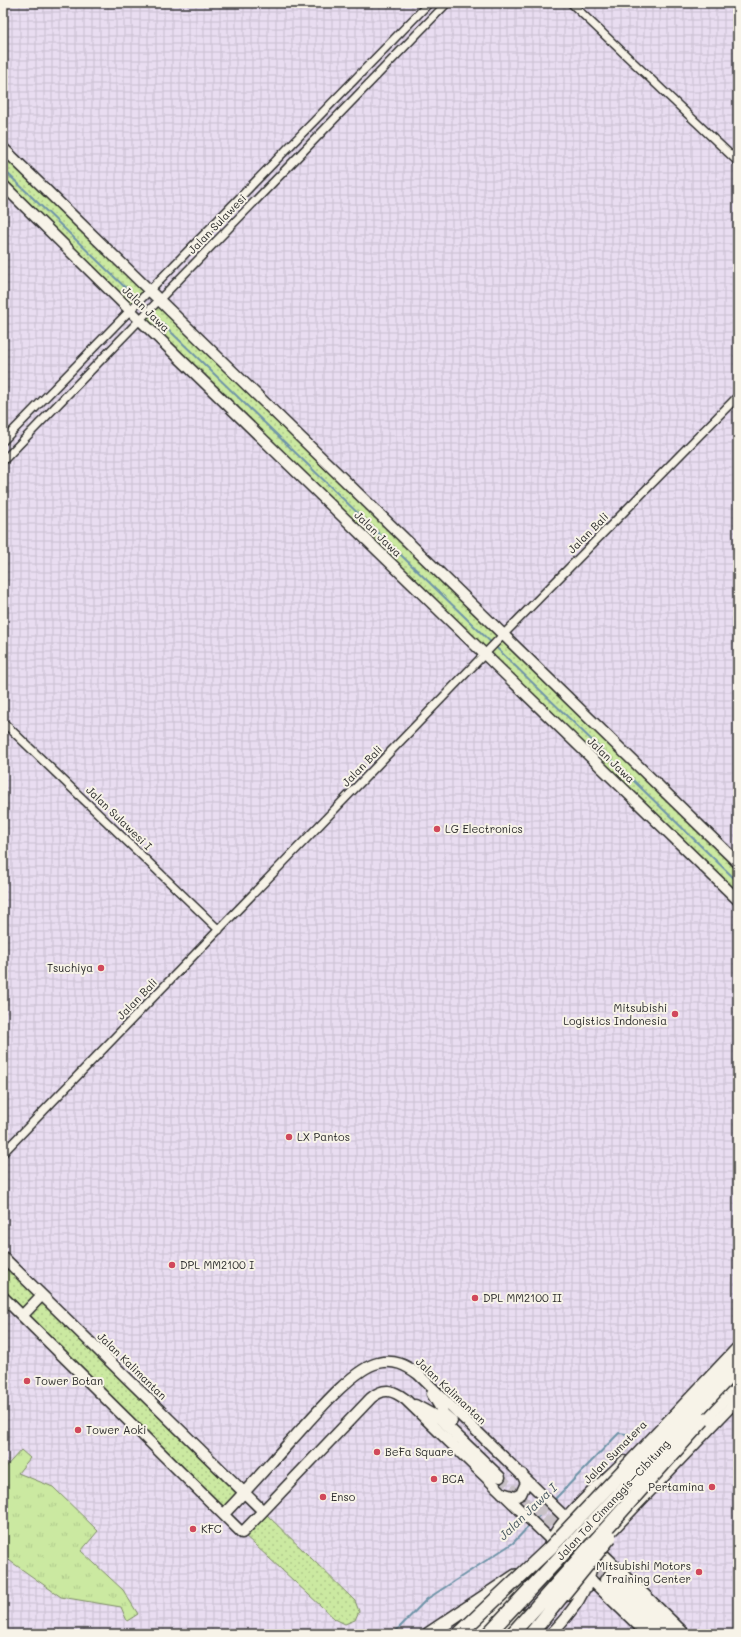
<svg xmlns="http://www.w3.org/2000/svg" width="741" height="1637" font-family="Mali,sans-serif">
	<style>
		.industrial { fill: url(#industrial-grid) }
		.grass { fill: url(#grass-dots); stroke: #7b8a66 }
		.park { fill: url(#park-tufts); stroke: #7b8a66 }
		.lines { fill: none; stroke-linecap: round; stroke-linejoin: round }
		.stream { stroke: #6e94a8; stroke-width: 2 }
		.secondary-tunnel { stroke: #c8c1c6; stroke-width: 10; stroke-dasharray: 10 5; stroke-linecap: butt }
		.street-casing { stroke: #2b2b2b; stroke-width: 10 }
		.secondary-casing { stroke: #2b2b2b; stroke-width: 13 }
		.highway-casing { stroke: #2b2b2b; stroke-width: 16 }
		.street { stroke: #f7f3e8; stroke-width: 7 }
		.secondary { stroke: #f7f3e8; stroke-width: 10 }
		.highway { stroke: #f7f3e8; stroke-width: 13 }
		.highway-bridge-casing { stroke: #2b2b2b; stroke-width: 16; stroke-linecap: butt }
		.highway-bridge { stroke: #f7f3e8; stroke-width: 13 }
		.poi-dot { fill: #d1495b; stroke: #f7f3e8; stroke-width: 1.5 }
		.labels { text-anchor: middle; stroke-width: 4; stroke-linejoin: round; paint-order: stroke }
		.street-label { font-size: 11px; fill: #2b2b2b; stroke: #f7f3e8 }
		.poi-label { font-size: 11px; fill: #2b2b2b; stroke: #f7f3e8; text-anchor: start }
		.water-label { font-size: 12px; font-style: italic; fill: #47575f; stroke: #f7f3e8 }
	</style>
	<defs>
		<pattern id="industrial-grid" width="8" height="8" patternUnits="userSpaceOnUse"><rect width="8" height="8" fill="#e9ddf1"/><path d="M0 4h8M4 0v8" fill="none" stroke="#c8becf"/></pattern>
		<pattern id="grass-dots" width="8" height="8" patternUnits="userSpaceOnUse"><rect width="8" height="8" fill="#cbe9a1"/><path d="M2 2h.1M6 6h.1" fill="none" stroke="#aec88b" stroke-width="1.8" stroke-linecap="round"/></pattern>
		<pattern id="park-tufts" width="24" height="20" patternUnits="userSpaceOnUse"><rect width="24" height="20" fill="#cbe9a1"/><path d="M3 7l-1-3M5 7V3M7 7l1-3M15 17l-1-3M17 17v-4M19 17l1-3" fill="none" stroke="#aec88b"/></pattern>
	</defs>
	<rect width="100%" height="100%" fill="#efe6ed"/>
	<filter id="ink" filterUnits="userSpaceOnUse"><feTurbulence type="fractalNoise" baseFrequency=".025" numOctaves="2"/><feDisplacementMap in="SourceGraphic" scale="8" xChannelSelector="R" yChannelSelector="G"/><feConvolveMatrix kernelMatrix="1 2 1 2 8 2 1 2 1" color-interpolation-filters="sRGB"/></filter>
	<g filter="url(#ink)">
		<path class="industrial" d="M 3,3 L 738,3 L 738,1634 L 417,1634 L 415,1632 L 412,1634 L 3,1634 Z"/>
		<path class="grass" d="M 3,148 L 149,291 L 130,310 L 3,185 Z
			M 159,300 L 738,863 L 738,900 L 140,320 Z
			M 3,1257 L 244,1492 L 224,1514 L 3,1297 Z
			M 263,1511 L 355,1601 L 359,1611 L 355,1620 L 345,1624 L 335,1619 L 242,1533 Z"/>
		<path class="park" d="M 21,1450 L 30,1458 L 18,1473 L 53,1487 L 98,1531 L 81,1551 L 123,1590 L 138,1614 L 127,1621 L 121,1607 L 61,1597 L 3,1556 L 3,1470 Z"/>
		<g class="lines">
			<path class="stream" d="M 3,169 L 738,882
				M 553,1501 L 619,1433 L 634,1435
				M 535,1520 L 548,1506
				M 393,1634 L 427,1599 L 513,1543 L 530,1525"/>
			<path class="secondary-tunnel" d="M 500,1477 L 605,1580
				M 538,1506 L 610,1574"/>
			<g class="street-casing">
				<path id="street" d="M 571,3 L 738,162
					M 3,441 L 429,3
					M 3,461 L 447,3
					M 3,722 L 219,930
					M 3,1153 L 503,635 L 738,396"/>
			</g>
			<g class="secondary-casing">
				<path id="secondary" d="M 3,148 L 738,863
					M 3,185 L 140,320 L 738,900
					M 3,1257 L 263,1511
					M 3,1297 L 242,1533 L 371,1398 C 384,1387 393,1390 405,1399 L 550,1539
					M 22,1316 L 42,1295
					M 432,1394 L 444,1414 L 452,1421
					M 415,1405 L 439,1418 L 500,1477
					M 502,1493 L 515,1497 L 521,1494 L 526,1483 L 522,1474
					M 224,1514 C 246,1491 267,1467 288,1444 C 308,1423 351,1369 378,1363 C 394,1359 406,1365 418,1374 L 566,1518
					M 608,1535 L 738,1399
					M 549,1546 C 553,1524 607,1478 624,1461
					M 596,1547 L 685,1634
					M 549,1549 C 552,1560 560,1569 571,1571 L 574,1569
					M 610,1574 L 671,1634
					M 587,1576 L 647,1634
					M 605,1580 L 660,1634
					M 561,1598 L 587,1587
					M 500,1634 L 520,1616 L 530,1612
					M 551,1634 C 576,1607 587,1594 594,1557"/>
			</g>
			<g class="highway-casing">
				<path id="highway" d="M 703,1420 L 738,1383
					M 429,1634 L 516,1576
					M 475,1634 L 517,1585"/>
			</g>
			<use href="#street" class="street"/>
			<use href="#secondary" class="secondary"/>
			<use href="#highway" class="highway"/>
			<g class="highway-bridge-casing">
				<path id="highway-bridge" d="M 459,1634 L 551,1547 L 738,1349
					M 488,1634 L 738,1367
					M 512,1634 L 703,1420
					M 531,1634 L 610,1537"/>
			</g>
			<use href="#highway-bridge" class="highway-bridge"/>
		</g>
	</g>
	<g class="poi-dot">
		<circle cx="437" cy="829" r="4"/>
		<circle cx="101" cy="968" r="4"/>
		<circle cx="675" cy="1014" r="4"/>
		<circle cx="289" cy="1137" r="4"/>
		<circle cx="172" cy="1265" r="4"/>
		<circle cx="475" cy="1298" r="4"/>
		<circle cx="27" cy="1381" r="4"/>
		<circle cx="78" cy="1430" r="4"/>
		<circle cx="377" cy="1452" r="4"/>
		<circle cx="434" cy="1479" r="4"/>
		<circle cx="712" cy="1487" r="4"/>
		<circle cx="323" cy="1497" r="4"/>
		<circle cx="193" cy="1529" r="4"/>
		<circle cx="699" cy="1572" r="4"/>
	</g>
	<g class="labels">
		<g class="street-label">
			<text transform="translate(217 224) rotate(-46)" y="4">Jalan Sulawesi</text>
			<text transform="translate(146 309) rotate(44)" y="4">Jalan Jawa</text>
			<text transform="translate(588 533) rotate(-45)" y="4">Jalan Bali</text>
			<text transform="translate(378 534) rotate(44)" y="4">Jalan Jawa</text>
			<text transform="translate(611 760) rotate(44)" y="4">Jalan Jawa</text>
			<text transform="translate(362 766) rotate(-46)" y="4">Jalan Bali</text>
			<text transform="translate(119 818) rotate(44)" y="4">Jalan Sulawesi I</text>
			<text transform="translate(137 999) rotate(-46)" y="4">Jalan Bali</text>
			<text transform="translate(132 1366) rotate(44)" y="4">Jalan Kalimantan</text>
			<text transform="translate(451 1391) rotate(43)" y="4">Jalan Kalimantan</text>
			<text transform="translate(615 1452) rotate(-45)" y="4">Jalan Sumatera</text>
			<text transform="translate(613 1500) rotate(-47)" y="4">Jalan Tol Cimanggis–Cibitung</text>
		</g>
		<g class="poi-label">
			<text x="445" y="833">LG Electronics</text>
			<text x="93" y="972" text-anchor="end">Tsuchiya</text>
			<text x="667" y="1012" text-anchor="end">Mitsubishi<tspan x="667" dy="13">Logistics Indonesia</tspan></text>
			<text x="297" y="1141">LX Pantos</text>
			<text x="180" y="1269">DPL MM2100 I</text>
			<text x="483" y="1302">DPL MM2100 II</text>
			<text x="35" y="1385">Tower Botan</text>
			<text x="86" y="1434">Tower Aoki</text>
			<text x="385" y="1456">BeFa Square</text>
			<text x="442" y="1483">BCA</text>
			<text x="704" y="1491" text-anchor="end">Pertamina</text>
			<text x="331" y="1501">Enso</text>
			<text x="201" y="1533">KFC</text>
			<text x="691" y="1570" text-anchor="end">Mitsubishi Motors<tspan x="691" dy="13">Training Center</tspan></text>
		</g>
		<g class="water-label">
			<text transform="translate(528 1512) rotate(-44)" y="4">Jalan Jawa I</text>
		</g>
	</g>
	<rect width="741" height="1637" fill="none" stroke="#f7f3e8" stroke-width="16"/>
	<rect x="8" y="8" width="725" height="1621" fill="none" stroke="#2b2b2b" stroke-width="1.5" filter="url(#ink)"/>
</svg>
